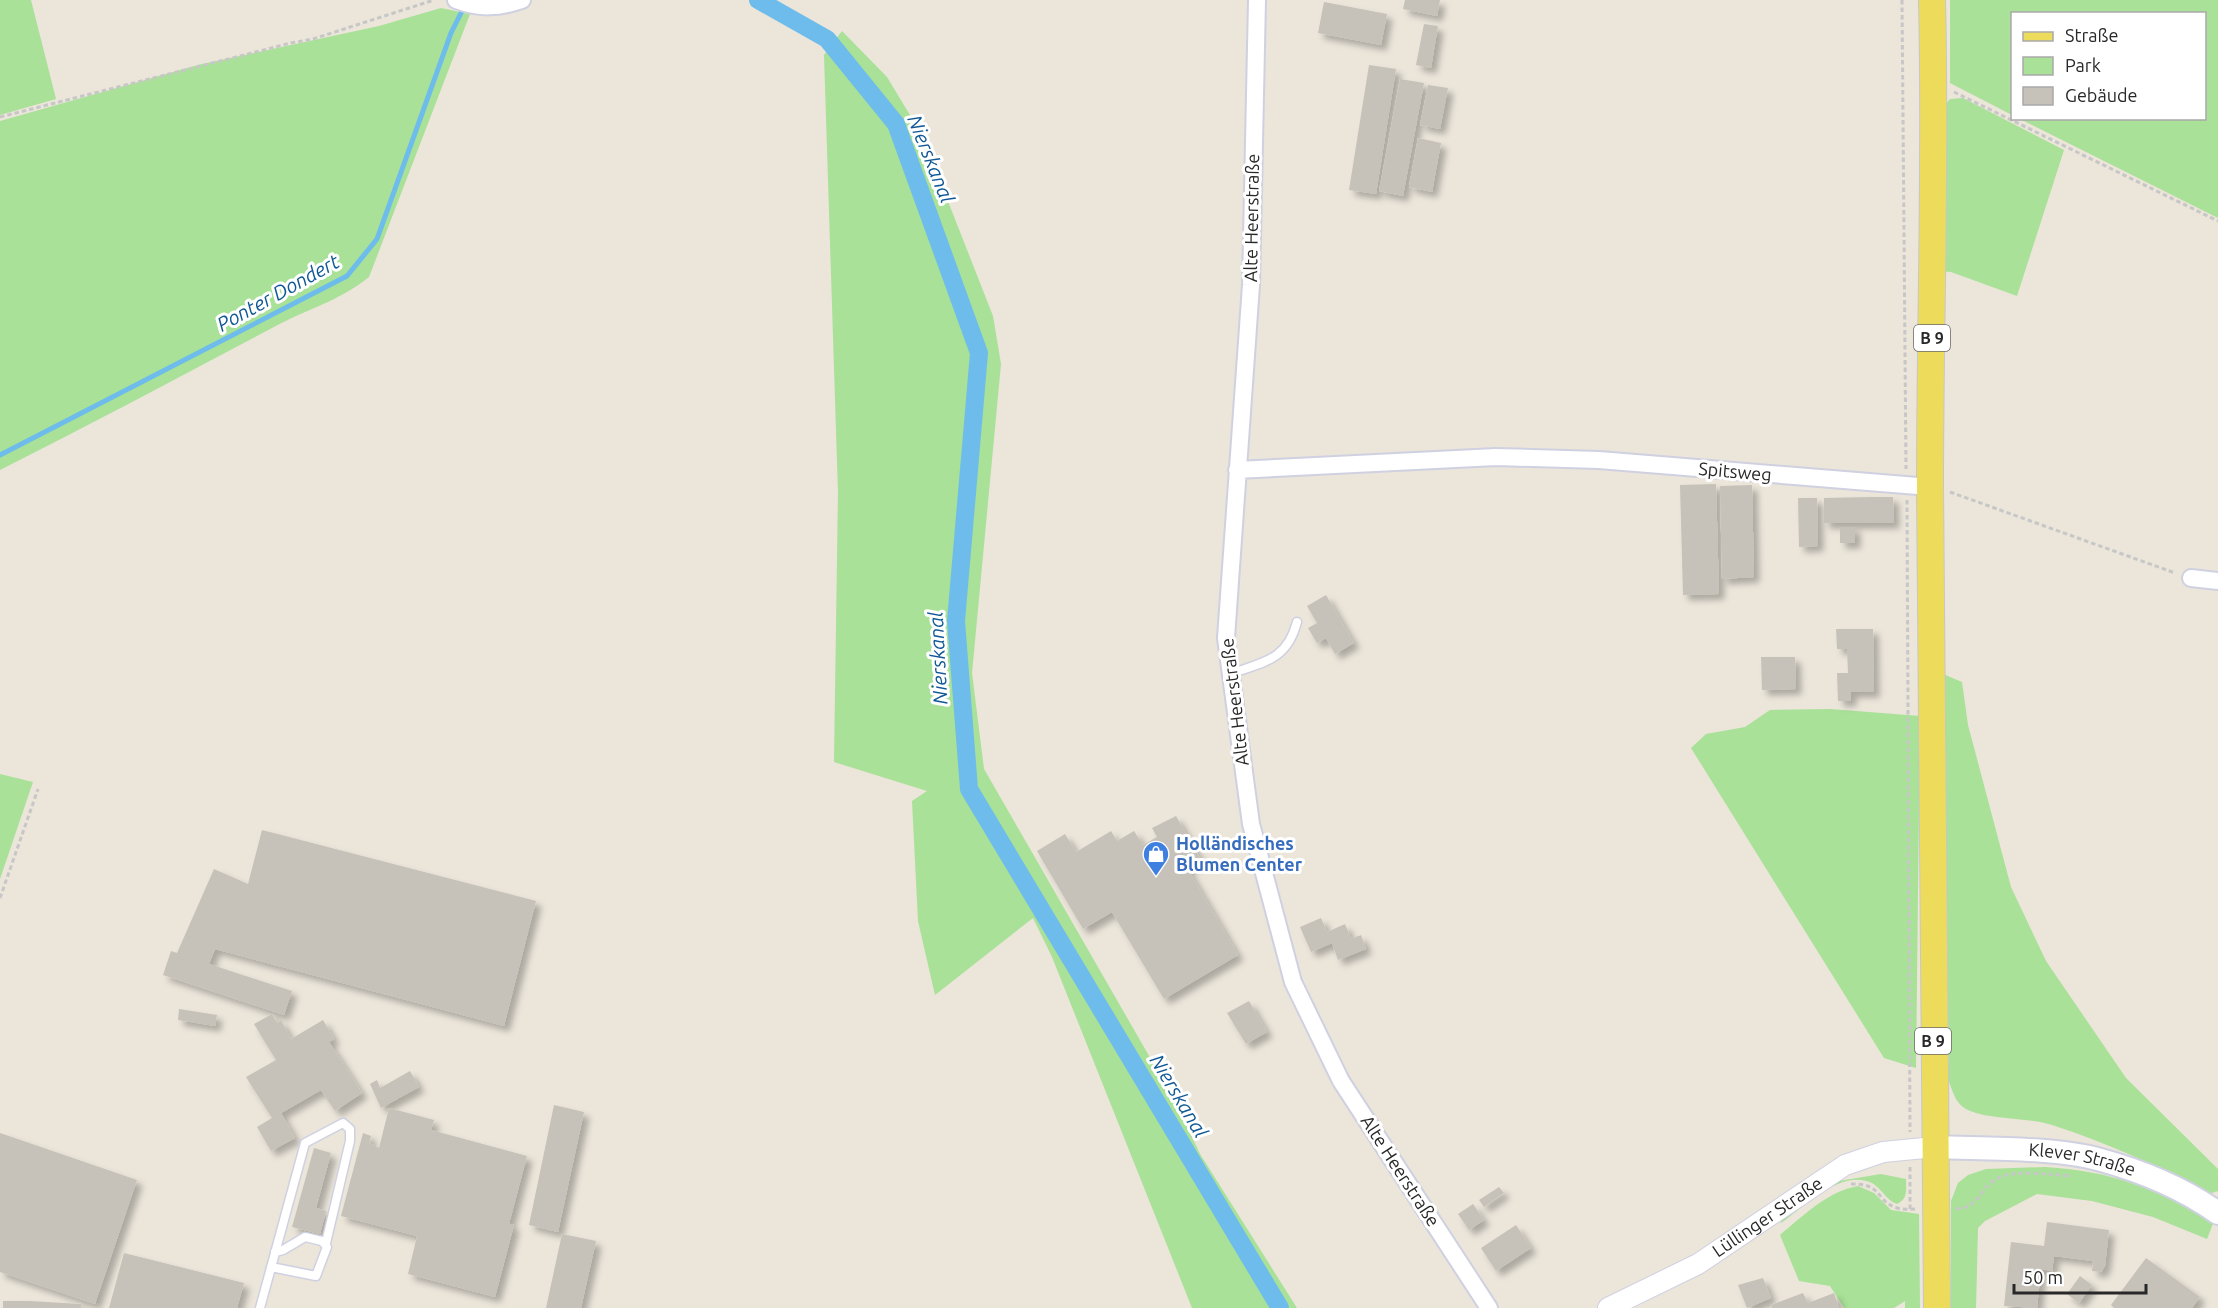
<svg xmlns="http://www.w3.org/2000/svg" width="2218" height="1308" font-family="Ubuntu,sans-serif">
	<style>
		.green { fill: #a8e197 }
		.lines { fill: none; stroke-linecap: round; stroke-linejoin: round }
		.stream { stroke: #6ebceb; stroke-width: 5 }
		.canal { stroke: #6ebceb; stroke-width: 18 }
		.building { fill: #c6c2ba; filter: url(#shadow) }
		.service-casing { stroke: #cfd1e1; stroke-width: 11 }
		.minor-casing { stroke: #cfd1e1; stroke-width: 20 }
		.tertiary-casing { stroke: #cfd1e1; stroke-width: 22 }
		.secondary-casing { stroke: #cfd1e1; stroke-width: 26 }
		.primary-casing { stroke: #c7c7c7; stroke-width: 28 }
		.path { stroke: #c7c7c7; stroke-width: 3; stroke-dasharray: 4.5 3; stroke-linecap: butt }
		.service { stroke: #fff; stroke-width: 8 }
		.minor { stroke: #fff; stroke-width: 16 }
		.tertiary { stroke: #fff; stroke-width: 20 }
		.secondary { stroke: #fff; stroke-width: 22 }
		.primary { stroke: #eddc5c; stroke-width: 26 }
		.labels { text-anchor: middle; stroke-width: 6; stroke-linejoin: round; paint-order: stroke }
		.shield { fill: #fff; stroke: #686868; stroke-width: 1.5 }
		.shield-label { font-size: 16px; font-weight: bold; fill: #282828 }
		.street-label { font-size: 18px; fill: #282828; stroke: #fff }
		.shop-label { font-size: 18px; font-weight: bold; fill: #366cbe; stroke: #fff; text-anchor: start }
		.water-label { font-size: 20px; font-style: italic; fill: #105895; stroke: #fff }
	</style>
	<defs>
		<filter id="shadow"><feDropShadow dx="5.5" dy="5.5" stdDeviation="3" flood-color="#0004"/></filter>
	</defs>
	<rect width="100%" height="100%" fill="#ebe5da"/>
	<path class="green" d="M 0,0 L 31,0 L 56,99 L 0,115 Z
		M 1950,0 L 2218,0 L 2218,218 L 2020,119 L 2204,118 L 2204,14 L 2012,14 L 2012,115 L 1950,83 Z
		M 441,8 L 470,14 L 369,277 C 340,301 304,310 272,328 C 182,376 91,424 0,470 L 0,121 L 198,65 L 379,26 Z
		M 842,31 L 887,77 L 922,135 L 993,316 L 1001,364 L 972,673 L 984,769 L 1175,1101 L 1200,1154 L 1297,1308 L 1192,1308 L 1052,957 L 1033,918 L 935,995 L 918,921 L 912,801 L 927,791 L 834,762 L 838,493 L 824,55 Z
		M 1963,98 L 2064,150 L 2017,296 L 1951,272 L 1939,271 L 1939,112 L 1950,99 Z
		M 1943,674 L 1962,682 L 1968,725 L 2011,887 L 2046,961 L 2126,1078 L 2218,1169 L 2218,1191 L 2209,1194 C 2160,1167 2106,1142 2052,1125 C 2028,1117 1986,1120 1966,1109 C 1956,1104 1953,1092 1949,1082 Z
		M 1830,709 L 1920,716 L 1916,1068 L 1884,1058 L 1691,748 L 1706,734 L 1745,727 L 1770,710 Z
		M 0,774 L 33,782 L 0,879 Z
		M 2045,1167 C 2114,1171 2154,1189 2214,1221 L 2207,1239 L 2153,1217 L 2092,1201 L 2037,1194 L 1985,1221 L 1978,1228 L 1976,1308 L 1951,1308 L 1951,1201 L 1958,1183 L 1968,1175 L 1986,1169 Z
		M 1881,1174 L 1906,1179 C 1906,1190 1908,1199 1897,1204 C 1886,1200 1882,1189 1872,1183 C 1841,1168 1804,1207 1781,1223 L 1782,1218 L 1839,1181 Z
		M 1858,1186 L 1874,1193 L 1891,1210 L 1919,1214 L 1920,1308 L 1905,1308 L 1905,1301 L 1894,1308 L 1844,1308 L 1830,1286 L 1799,1281 L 1780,1235 C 1803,1216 1828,1191 1858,1186 Z"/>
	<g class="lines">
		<path class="stream" d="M 0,455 L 347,276 L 377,239 L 451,33 L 462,11"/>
		<path class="canal" d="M 758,0 L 827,39 L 896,124 L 979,353 L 956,621 L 969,789 L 1280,1308"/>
	</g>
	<path class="building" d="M 1405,0 L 1440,0 L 1437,16 L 1403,9 Z
		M 1324,2 L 1387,14 L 1381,45 L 1318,33 Z
		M 1424,24 L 1438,26 L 1431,68 L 1416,65 Z
		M 1369,65 L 1396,69 L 1376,194 L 1349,190 Z
		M 1400,79 L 1424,83 L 1403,196 L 1379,191 Z
		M 1428,85 L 1448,88 L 1440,129 L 1420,125 Z
		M 1418,138 L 1441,143 L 1432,192 L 1409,187 Z
		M 1716,484 L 1719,594 L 1683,595 L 1680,485 Z
		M 1752,485 L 1754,577 L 1722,579 L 1720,486 Z
		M 1871,497 L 1893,497 L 1894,523 L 1824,523 L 1824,498 Z
		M 1798,498 L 1817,498 L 1818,546 L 1799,547 Z
		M 1840,527 L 1855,527 L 1855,543 L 1840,543 Z
		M 1326,595 L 1354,643 L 1335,654 L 1326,638 L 1317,643 L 1308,628 L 1317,623 L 1307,606 Z
		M 1836,629 L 1873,629 L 1874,692 L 1851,692 L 1851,701 L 1838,701 L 1837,673 L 1848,673 L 1847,649 L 1837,649 Z
		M 1761,657 L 1795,657 L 1796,689 L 1762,690 Z
		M 1176,816 L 1201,860 L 1187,868 L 1238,955 L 1164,999 L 1112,912 L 1083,929 L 1037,851 L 1065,834 L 1076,852 L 1111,831 L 1117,841 L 1134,831 L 1143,845 L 1157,837 L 1152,828 Z
		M 262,830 L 536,901 L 504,1026 L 215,949 L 209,964 L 292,991 L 284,1015 L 163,975 L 171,951 L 177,953 L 214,869 L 248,884 Z
		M 1321,918 L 1327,932 L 1345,924 L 1351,939 L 1361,935 L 1366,949 L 1338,960 L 1332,943 L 1311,952 L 1300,927 Z
		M 1249,1001 L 1267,1032 L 1246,1044 L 1227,1013 Z
		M 179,1009 L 217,1015 L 215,1026 L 178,1020 Z
		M 272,1014 L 277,1023 L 281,1020 L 291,1039 L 323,1020 L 334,1039 L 329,1042 L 362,1093 L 335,1111 L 321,1090 L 281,1113 L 295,1138 L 271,1151 L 257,1127 L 272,1118 L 246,1077 L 276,1060 L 254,1024 Z
		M 410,1071 L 419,1087 L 381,1108 L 370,1084 L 377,1080 L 380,1088 Z
		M 554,1105 L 584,1112 L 558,1232 L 529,1225 Z
		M 389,1108 L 434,1120 L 431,1130 L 527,1156 L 509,1224 L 514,1225 L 495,1297 L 408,1274 L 417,1236 L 341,1216 L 363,1133 L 371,1136 L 369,1143 L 379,1148 Z
		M 0,1133 L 137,1180 L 95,1304 L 0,1272 Z
		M 314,1148 L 331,1153 L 316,1208 L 326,1211 L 320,1234 L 292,1227 Z
		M 1499,1187 L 1504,1193 L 1484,1207 L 1479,1200 Z
		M 1473,1204 L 1484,1220 L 1469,1230 L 1458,1214 Z
		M 2047,1222 L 2109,1230 L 2105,1266 L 2101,1272 L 2092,1271 L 2093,1261 L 2054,1256 L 2052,1271 L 2041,1269 L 2037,1308 L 2004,1306 L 2011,1242 L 2044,1246 Z
		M 1516,1225 L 1531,1248 L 1496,1271 L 1481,1248 Z
		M 562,1234 L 596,1241 L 581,1308 L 546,1308 Z
		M 124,1253 L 244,1283 L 237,1308 L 109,1308 Z
		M 2146,1258 L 2200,1297 L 2192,1308 L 2114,1308 L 2111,1305 Z
		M 2080,1276 L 2092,1285 L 2079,1303 L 2067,1294 Z
		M 1763,1278 L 1771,1298 L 1747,1308 L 1738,1285 Z
		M 1803,1293 L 1808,1303 L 1834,1293 L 1839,1308 L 1772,1308 L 1771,1305 Z
		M 3,1301 L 29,1301 L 81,1304 L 81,1308 L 3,1308 Z"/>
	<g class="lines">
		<g class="service-casing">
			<path id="service" d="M 1230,674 C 1264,662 1287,660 1297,622
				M 271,1267 L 316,1276 L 327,1247 L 322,1241 L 305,1237 L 283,1250 L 275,1252
				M 260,1308 L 305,1143 L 343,1123 L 350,1129 L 350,1141 L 326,1243"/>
		</g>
		<g class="minor-casing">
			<path id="minor" d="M 456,0 C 480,9 498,8 522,0
				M 1257,0 L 1251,285 L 1226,638 L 1251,824 L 1293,982 L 1341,1081 L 1489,1308
				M 1237,470 L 1496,457 L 1599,460 L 1930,487
				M 2191,578 L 2218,581"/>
		</g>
		<g class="tertiary-casing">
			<g id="tertiary">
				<path id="s1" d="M 1608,1308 L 1698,1264 L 1845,1165 L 1883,1152 L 1935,1147"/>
			</g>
		</g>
		<g class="secondary-casing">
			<g id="secondary">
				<path id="s2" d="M 1935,1147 C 1984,1149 2055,1147 2101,1160 C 2141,1171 2184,1189 2218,1213"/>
			</g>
		</g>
		<g class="primary-casing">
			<path id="primary" d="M 1932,0 C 1936,162 1930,324 1930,486 C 1930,760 1937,1034 1937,1308"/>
		</g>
		<path class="path" d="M 1902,0 L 1906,469
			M 1954,92 L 2218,221
			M 0,117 L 291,43 L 313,39 L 434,0
			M 1950,492 L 2175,573
			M 1907,500 L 1910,1132
			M 0,898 L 38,789
			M 1851,1184 C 1883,1183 1875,1201 1897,1208 C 1903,1210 1911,1209 1917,1209
			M 1910,1209 L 1910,1166
			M 1956,1209 C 1978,1208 1981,1188 1996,1179 C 2013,1169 2053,1175 2072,1176"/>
		<use href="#service" class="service"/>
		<use href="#minor" class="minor"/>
		<use href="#tertiary" class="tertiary"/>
		<use href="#secondary" class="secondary"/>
		<use href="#primary" class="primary"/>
	</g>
	<defs>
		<g id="shop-pin" transform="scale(1.35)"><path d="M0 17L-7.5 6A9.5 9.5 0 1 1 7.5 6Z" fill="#3f7fe0" stroke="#fff"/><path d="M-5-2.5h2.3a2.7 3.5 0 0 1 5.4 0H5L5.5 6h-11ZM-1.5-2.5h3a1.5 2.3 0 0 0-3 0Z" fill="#fff"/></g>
	</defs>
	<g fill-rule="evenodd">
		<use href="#shop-pin" x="1156" y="854"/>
	</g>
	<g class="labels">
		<g class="shield">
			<rect x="1914" y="325" width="36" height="26" rx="4.5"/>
			<rect x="1915" y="1028" width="36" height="26" rx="4.5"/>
		</g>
		<g class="shield-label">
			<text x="1932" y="344">B 9</text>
			<text x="1933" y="1047">B 9</text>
		</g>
		<g class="street-label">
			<text transform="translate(1252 218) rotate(-89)" y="6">Alte Heerstraße</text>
			<text transform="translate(1735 472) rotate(5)" y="6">Spitsweg</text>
			<text transform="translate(1235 702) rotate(-97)" y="6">Alte Heerstraße</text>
			<text dy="6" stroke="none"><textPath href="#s2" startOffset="148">Klever Straße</textPath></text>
			<text transform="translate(1400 1171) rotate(57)" y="6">Alte Heerstraße</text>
			<text dy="6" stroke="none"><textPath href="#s1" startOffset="184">Lüllinger Straße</textPath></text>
		</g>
		<g class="shop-label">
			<text x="1176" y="850">Holländisches<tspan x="1176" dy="21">Blumen Center</tspan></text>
		</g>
		<g class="water-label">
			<text transform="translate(931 159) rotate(68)" y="7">Nierskanal</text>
			<text transform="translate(278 293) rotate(-29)" y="7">Ponter Dondert</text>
			<text transform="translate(938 658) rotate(-93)" y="7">Nierskanal</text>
			<text transform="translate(1179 1096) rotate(59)" y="7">Nierskanal</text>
		</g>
	</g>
	<rect x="2011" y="12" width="195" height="108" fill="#ffffff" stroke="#a9a9a9" stroke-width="1.5"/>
	<rect x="2023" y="32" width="30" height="9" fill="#eddc5c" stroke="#a9a9a9" stroke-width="1.5"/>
	<text x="2065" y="42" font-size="18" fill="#282828">Straße</text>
	<rect x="2023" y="57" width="30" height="18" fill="#a8e197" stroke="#a9a9a9" stroke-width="1.5"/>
	<text x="2065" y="72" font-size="18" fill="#282828">Park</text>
	<rect x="2023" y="87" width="30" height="18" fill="#c6c2ba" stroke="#a9a9a9" stroke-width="1.5"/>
	<text x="2065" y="102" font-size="18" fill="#282828">Gebäude</text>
	<path d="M2014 1284v9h132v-9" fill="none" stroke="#282828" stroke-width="3"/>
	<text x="2023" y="1284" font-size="18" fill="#282828" stroke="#ffffff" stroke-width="4.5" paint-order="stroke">50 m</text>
</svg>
